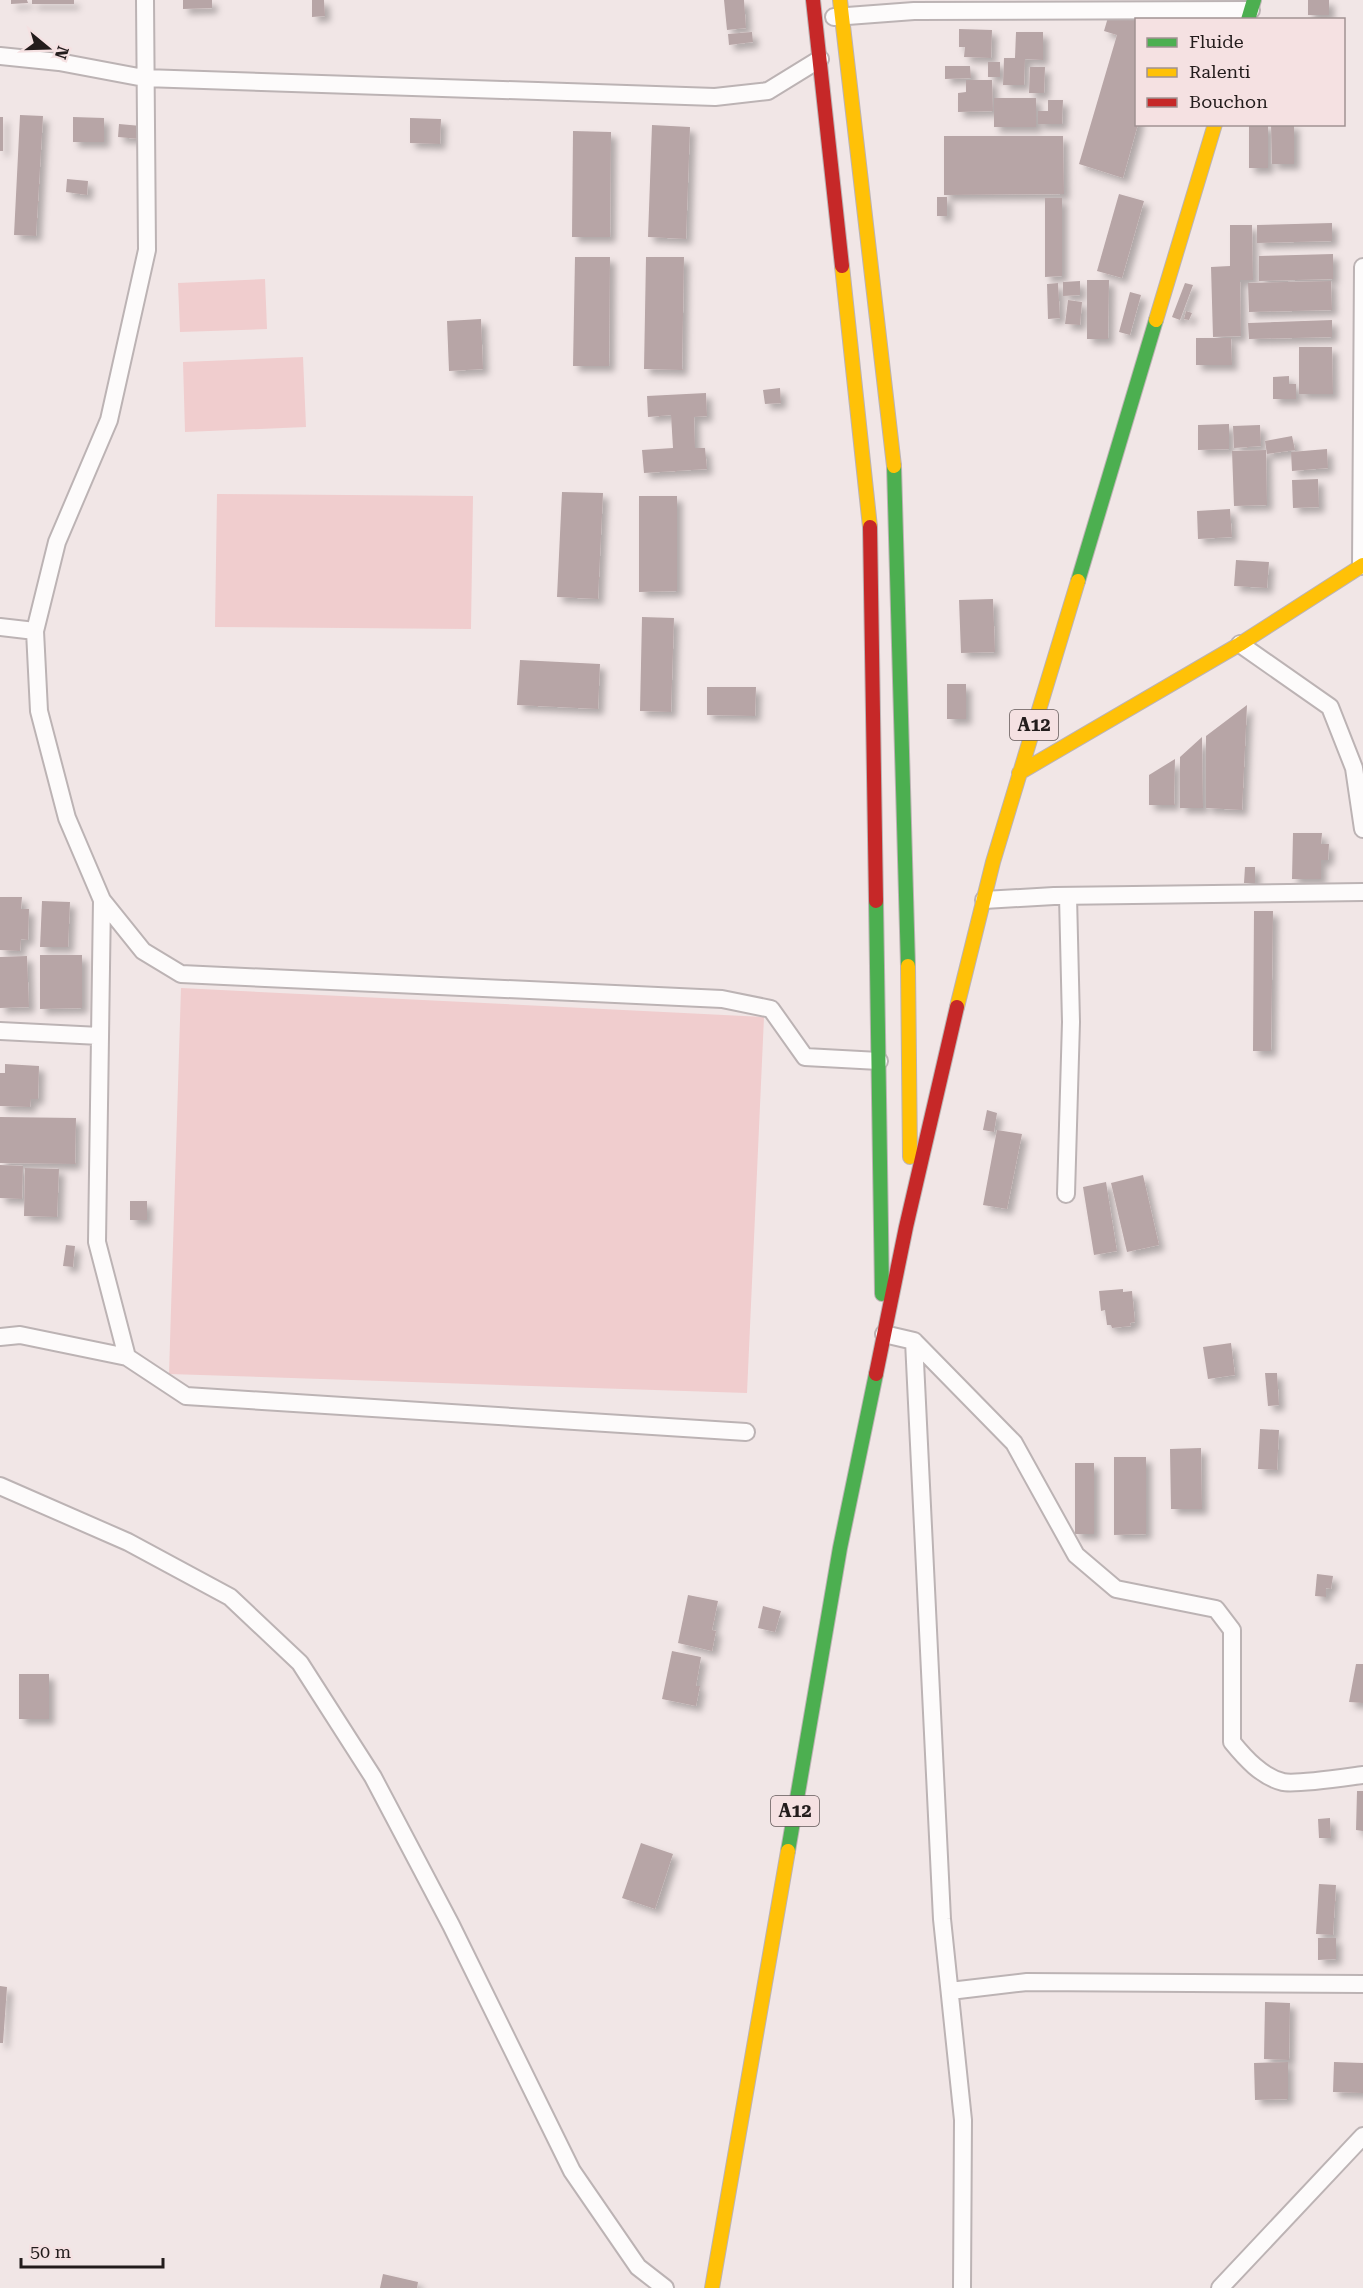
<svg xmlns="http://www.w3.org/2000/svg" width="1363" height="2288" font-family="'Roboto Serif',serif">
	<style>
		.green { fill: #f0cdce }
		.building { fill: #b7a5a6; filter: url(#shadow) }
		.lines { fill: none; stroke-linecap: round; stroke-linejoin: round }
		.street-casing { stroke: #bcb3b4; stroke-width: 20 }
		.fast-casing { stroke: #bcb3b4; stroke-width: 16 }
		.slow-casing { stroke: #bcb3b4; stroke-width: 16 }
		.jam-casing { stroke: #bcb3b4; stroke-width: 16 }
		.street { stroke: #fdfbfb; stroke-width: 16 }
		.fast { stroke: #4caf50; stroke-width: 14 }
		.slow { stroke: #ffc107; stroke-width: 14 }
		.jam { stroke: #c62828; stroke-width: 14 }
		.labels { text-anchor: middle; stroke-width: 5; stroke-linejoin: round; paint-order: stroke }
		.shield { fill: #f5e1e2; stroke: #625757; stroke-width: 1.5 }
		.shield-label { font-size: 18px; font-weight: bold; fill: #231c1c }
	</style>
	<defs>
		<filter id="shadow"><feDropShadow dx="5.5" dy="5.5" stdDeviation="3" flood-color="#0004"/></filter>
	</defs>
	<rect width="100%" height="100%" fill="#f1e6e6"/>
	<path class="green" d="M 265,279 L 267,329 L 180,332 L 178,283 Z
		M 303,357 L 306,427 L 185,432 L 183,362 Z
		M 217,494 L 473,496 L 471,629 L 215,627 Z
		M 181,988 L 764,1017 L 747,1393 L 169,1374 Z"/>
	<path class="building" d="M 11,0 L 27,0 L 28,3 L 11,4 Z
		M 32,0 L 74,0 L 74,4 L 32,4 Z
		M 183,0 L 212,0 L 212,8 L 183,9 Z
		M 312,0 L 324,0 L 325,16 L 312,17 Z
		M 724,0 L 744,0 L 746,28 L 727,30 Z
		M 1308,0 L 1329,0 L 1329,15 L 1308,15 Z
		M 1109,14 L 1150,18 L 1136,20 L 1138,124 L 1123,178 L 1079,164 L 1117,35 L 1104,31 Z
		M 959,29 L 992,30 L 991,58 L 964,57 L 965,47 L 959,47 Z
		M 752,32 L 753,42 L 729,45 L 728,34 Z
		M 1016,32 L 1043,32 L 1043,60 L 1025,59 L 1024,85 L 1003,85 L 1004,58 L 1015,58 Z
		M 988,62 L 1000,62 L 1000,77 L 988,77 Z
		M 945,66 L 970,66 L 971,78 L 945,79 Z
		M 1030,67 L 1045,67 L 1044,93 L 1029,93 Z
		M 966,80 L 992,80 L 993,111 L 958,112 L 958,93 L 966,92 Z
		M 994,98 L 1036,98 L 1036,127 L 994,127 Z
		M 1048,100 L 1063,100 L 1062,124 L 1038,124 L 1038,111 L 1048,111 Z
		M 20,115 L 43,116 L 36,236 L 14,235 Z
		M 0,117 L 3,117 L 3,151 L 0,151 Z
		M 73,117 L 104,118 L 104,142 L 73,142 Z
		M 410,118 L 441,119 L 440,144 L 410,143 Z
		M 119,124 L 141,126 L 140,139 L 118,137 Z
		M 1249,124 L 1268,124 L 1268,168 L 1249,168 Z
		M 1271,124 L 1294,124 L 1294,164 L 1272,164 Z
		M 652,125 L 690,127 L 686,239 L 648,237 Z
		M 573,131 L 611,132 L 610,237 L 572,237 Z
		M 944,136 L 1063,136 L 1064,194 L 944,195 Z
		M 67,179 L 88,181 L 87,195 L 66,192 Z
		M 1119,194 L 1144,201 L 1122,278 L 1097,271 Z
		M 937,197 L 947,197 L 947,216 L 937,216 Z
		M 1045,198 L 1062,198 L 1062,276 L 1045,277 Z
		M 1332,223 L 1332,241 L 1257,243 L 1257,225 Z
		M 1230,225 L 1252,225 L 1253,280 L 1240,280 L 1241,336 L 1213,337 L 1211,267 L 1230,266 Z
		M 1333,254 L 1333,279 L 1259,281 L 1259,256 Z
		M 575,257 L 610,257 L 609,366 L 573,366 Z
		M 646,257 L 684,257 L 682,370 L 644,369 Z
		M 1087,280 L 1109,280 L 1108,339 L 1087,339 Z
		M 1080,281 L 1080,295 L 1063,296 L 1063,282 Z
		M 1331,281 L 1332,310 L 1249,312 L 1248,283 Z
		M 1058,283 L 1060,318 L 1048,319 L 1047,284 Z
		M 1185,283 L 1193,285 L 1180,320 L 1172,317 Z
		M 1130,292 L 1141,295 L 1130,335 L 1119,332 Z
		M 1068,300 L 1082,302 L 1080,325 L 1065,324 Z
		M 1186,311 L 1192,313 L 1189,320 L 1184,319 Z
		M 481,319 L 483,369 L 449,371 L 447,321 Z
		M 1332,320 L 1332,337 L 1249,339 L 1248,323 Z
		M 1196,338 L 1231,338 L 1232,365 L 1196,365 Z
		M 1299,347 L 1332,347 L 1333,394 L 1299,394 Z
		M 1289,376 L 1289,384 L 1296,384 L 1296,399 L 1273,399 L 1273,377 Z
		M 780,388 L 781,403 L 765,404 L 763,390 Z
		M 706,393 L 707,416 L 694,417 L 695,448 L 705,448 L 707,469 L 644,473 L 642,450 L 673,448 L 671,415 L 648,417 L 647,396 Z
		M 1229,424 L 1229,449 L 1198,450 L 1198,425 Z
		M 1260,425 L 1261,446 L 1234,448 L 1233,426 Z
		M 1292,436 L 1295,450 L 1267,454 L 1265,441 Z
		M 1327,449 L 1328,468 L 1292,471 L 1291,452 Z
		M 1266,450 L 1267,505 L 1234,506 L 1232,451 Z
		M 1318,479 L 1319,507 L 1293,508 L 1292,480 Z
		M 562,492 L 603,493 L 598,599 L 557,597 Z
		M 639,496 L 677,496 L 677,591 L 639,592 Z
		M 1230,509 L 1232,537 L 1198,539 L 1197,511 Z
		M 1236,560 L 1269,562 L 1267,588 L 1234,586 Z
		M 993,599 L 995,652 L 961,653 L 959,600 Z
		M 642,617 L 674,618 L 671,712 L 640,711 Z
		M 520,660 L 600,664 L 598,709 L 517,705 Z
		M 947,684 L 966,684 L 966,719 L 947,719 Z
		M 707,687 L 756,687 L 755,716 L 707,715 Z
		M 1247,705 L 1242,810 L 1206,808 L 1206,736 Z
		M 1202,737 L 1203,808 L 1180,808 L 1180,757 Z
		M 1175,759 L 1174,805 L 1149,805 L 1149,775 Z
		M 1293,833 L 1322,833 L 1321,844 L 1329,844 L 1328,860 L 1321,860 L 1321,879 L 1292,879 Z
		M 1245,867 L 1255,867 L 1255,883 L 1244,883 Z
		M 0,897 L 22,897 L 21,909 L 29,909 L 28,940 L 21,939 L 20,951 L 0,950 Z
		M 42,901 L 70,902 L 68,947 L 40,947 Z
		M 1254,911 L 1273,911 L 1271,1051 L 1253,1051 Z
		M 40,955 L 82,955 L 82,1008 L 40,1009 Z
		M 27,956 L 29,1007 L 0,1008 L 0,957 Z
		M 5,1064 L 39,1066 L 38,1099 L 31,1099 L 30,1107 L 0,1106 L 0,1073 L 5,1073 Z
		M 987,1110 L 997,1113 L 994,1132 L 983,1130 Z
		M 0,1117 L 76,1118 L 75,1164 L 0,1163 Z
		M 997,1130 L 1022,1134 L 1007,1209 L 983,1205 Z
		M 0,1165 L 23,1166 L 22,1199 L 0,1198 Z
		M 25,1168 L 59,1169 L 57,1217 L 24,1216 Z
		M 1143,1175 L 1159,1245 L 1127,1252 L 1111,1183 Z
		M 1106,1182 L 1117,1251 L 1094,1255 L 1083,1187 Z
		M 130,1201 L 147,1201 L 147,1220 L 130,1220 Z
		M 66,1245 L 75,1246 L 73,1267 L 63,1266 Z
		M 1123,1289 L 1123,1292 L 1132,1291 L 1135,1322 L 1130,1323 L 1131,1326 L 1112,1328 L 1111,1325 L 1107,1325 L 1105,1310 L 1101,1311 L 1099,1291 Z
		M 1231,1343 L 1235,1375 L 1208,1379 L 1203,1347 Z
		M 1265,1373 L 1277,1373 L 1279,1405 L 1268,1406 Z
		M 1260,1429 L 1279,1430 L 1277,1470 L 1258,1469 Z
		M 1201,1448 L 1202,1509 L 1171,1509 L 1170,1449 Z
		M 1114,1457 L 1146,1457 L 1146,1534 L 1114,1535 Z
		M 1075,1463 L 1094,1463 L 1094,1534 L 1075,1534 Z
		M 1317,1574 L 1333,1576 L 1331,1589 L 1326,1588 L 1326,1597 L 1315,1596 Z
		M 688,1595 L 718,1601 L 712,1630 L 716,1631 L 712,1651 L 678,1643 Z
		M 763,1606 L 781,1611 L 775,1632 L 758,1628 Z
		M 672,1651 L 701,1657 L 696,1686 L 700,1686 L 696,1706 L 662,1699 Z
		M 1356,1664 L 1363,1664 L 1363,1703 L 1349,1702 Z
		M 19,1674 L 49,1674 L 49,1719 L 19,1719 Z
		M 1357,1791 L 1363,1791 L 1363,1831 L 1356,1830 Z
		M 1330,1818 L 1331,1838 L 1319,1838 L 1318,1819 Z
		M 641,1843 L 673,1854 L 655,1909 L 622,1898 Z
		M 1319,1884 L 1336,1885 L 1333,1935 L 1316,1934 Z
		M 1318,1938 L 1336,1938 L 1336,1959 L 1318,1960 Z
		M 0,1986 L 7,1987 L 3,2043 L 0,2043 Z
		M 1265,2002 L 1290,2003 L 1289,2060 L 1264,2059 Z
		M 1288,2062 L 1288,2099 L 1255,2100 L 1254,2063 Z
		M 1334,2062 L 1363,2063 L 1363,2093 L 1333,2092 Z
		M 383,2274 L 418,2282 L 417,2288 L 380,2288 Z"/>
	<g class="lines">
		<g class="street-casing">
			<path id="street" d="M 145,0 L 147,250 L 109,420 L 57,542 L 35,631 L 39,711 L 67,818 L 102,900 L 143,951 L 181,974 L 722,999 L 771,1009 L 805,1057 L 879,1061
				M 834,17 L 914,11 L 1251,10
				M 0,56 L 59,62 L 144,78 L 715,97 L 768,91 L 820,59
				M 1361,566 L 1363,267
				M 0,627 L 35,631
				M 1240,644 L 1330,707 L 1354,768 L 1363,829
				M 102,900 L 97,1242 L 127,1357
				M 984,900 L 1054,896 L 1363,892
				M 0,1031 L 100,1036
				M 1066,1194 L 1071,1022 L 1068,896
				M 884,1334 L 914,1341 L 942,1919 L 963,2120 L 962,2288
				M 0,1337 L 20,1335 L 127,1357 L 186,1396 L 746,1432
				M 914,1341 L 1014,1443 L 1076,1555 L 1116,1589 L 1216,1609 L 1232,1630 L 1232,1742 C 1245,1758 1262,1777 1283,1782 C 1295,1785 1347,1777 1363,1775
				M 0,1486 L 128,1542 L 230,1597 L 300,1663 L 373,1777 L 451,1925 L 572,2171 L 638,2267 L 665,2288
				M 950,1991 L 1027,1982 L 1363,1984
				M 1220,2288 L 1363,2136"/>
		</g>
		<g class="fast-casing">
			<path id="fast" d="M 1248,20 L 1254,0
				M 894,466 L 908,966
				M 1078,581 L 1156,320
				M 876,901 L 882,1294
				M 788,1851 L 840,1548 L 876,1374"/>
		</g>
		<g class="slow-casing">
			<path id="slow" d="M 840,0 L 894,466
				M 842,266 L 870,527
				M 1156,320 L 1215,124
				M 1019,773 L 1240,644 L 1363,565
				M 908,966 L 910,1157
				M 957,1007 L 993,862 L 1078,581
				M 712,2288 L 788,1851"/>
		</g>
		<g class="jam-casing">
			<path id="jam" d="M 813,0 L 842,266
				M 870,527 L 876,901
				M 876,1374 L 906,1227 L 957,1007"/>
		</g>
		<use href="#street" class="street"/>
		<use href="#fast" class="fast"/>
		<use href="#slow" class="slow"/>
		<use href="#jam" class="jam"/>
	</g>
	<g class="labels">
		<g class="shield">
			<rect x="1010" y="710" width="48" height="30" rx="4.5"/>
			<rect x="771" y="1796" width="48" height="30" rx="4.5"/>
		</g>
		<g class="shield-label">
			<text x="1034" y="731">A12</text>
			<text x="795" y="1817">A12</text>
		</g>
	</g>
	<rect x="1135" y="18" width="210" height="108" fill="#f5e1e2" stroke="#a19293" stroke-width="1.5"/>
	<rect x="1147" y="38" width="30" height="9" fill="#4caf50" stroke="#a19293" stroke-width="1.5"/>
	<text x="1189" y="48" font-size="18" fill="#231c1c">Fluide</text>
	<rect x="1147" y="68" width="30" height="9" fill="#ffc107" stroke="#a19293" stroke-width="1.5"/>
	<text x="1189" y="78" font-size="18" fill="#231c1c">Ralenti</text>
	<rect x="1147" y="98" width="30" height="9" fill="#c62828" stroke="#a19293" stroke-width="1.5"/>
	<text x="1189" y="108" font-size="18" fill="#231c1c">Bouchon</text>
	<g transform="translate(48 48) rotate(109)" stroke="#f5e1e2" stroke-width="4.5" paint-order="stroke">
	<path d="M0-4.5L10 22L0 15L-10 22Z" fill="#231c1c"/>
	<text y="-9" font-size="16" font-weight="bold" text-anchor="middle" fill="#231c1c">N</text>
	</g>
	<path d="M21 2258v9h142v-9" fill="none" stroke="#231c1c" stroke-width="3"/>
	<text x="30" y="2258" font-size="18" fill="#231c1c" stroke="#f5e1e2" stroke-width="4.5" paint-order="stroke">50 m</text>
</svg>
